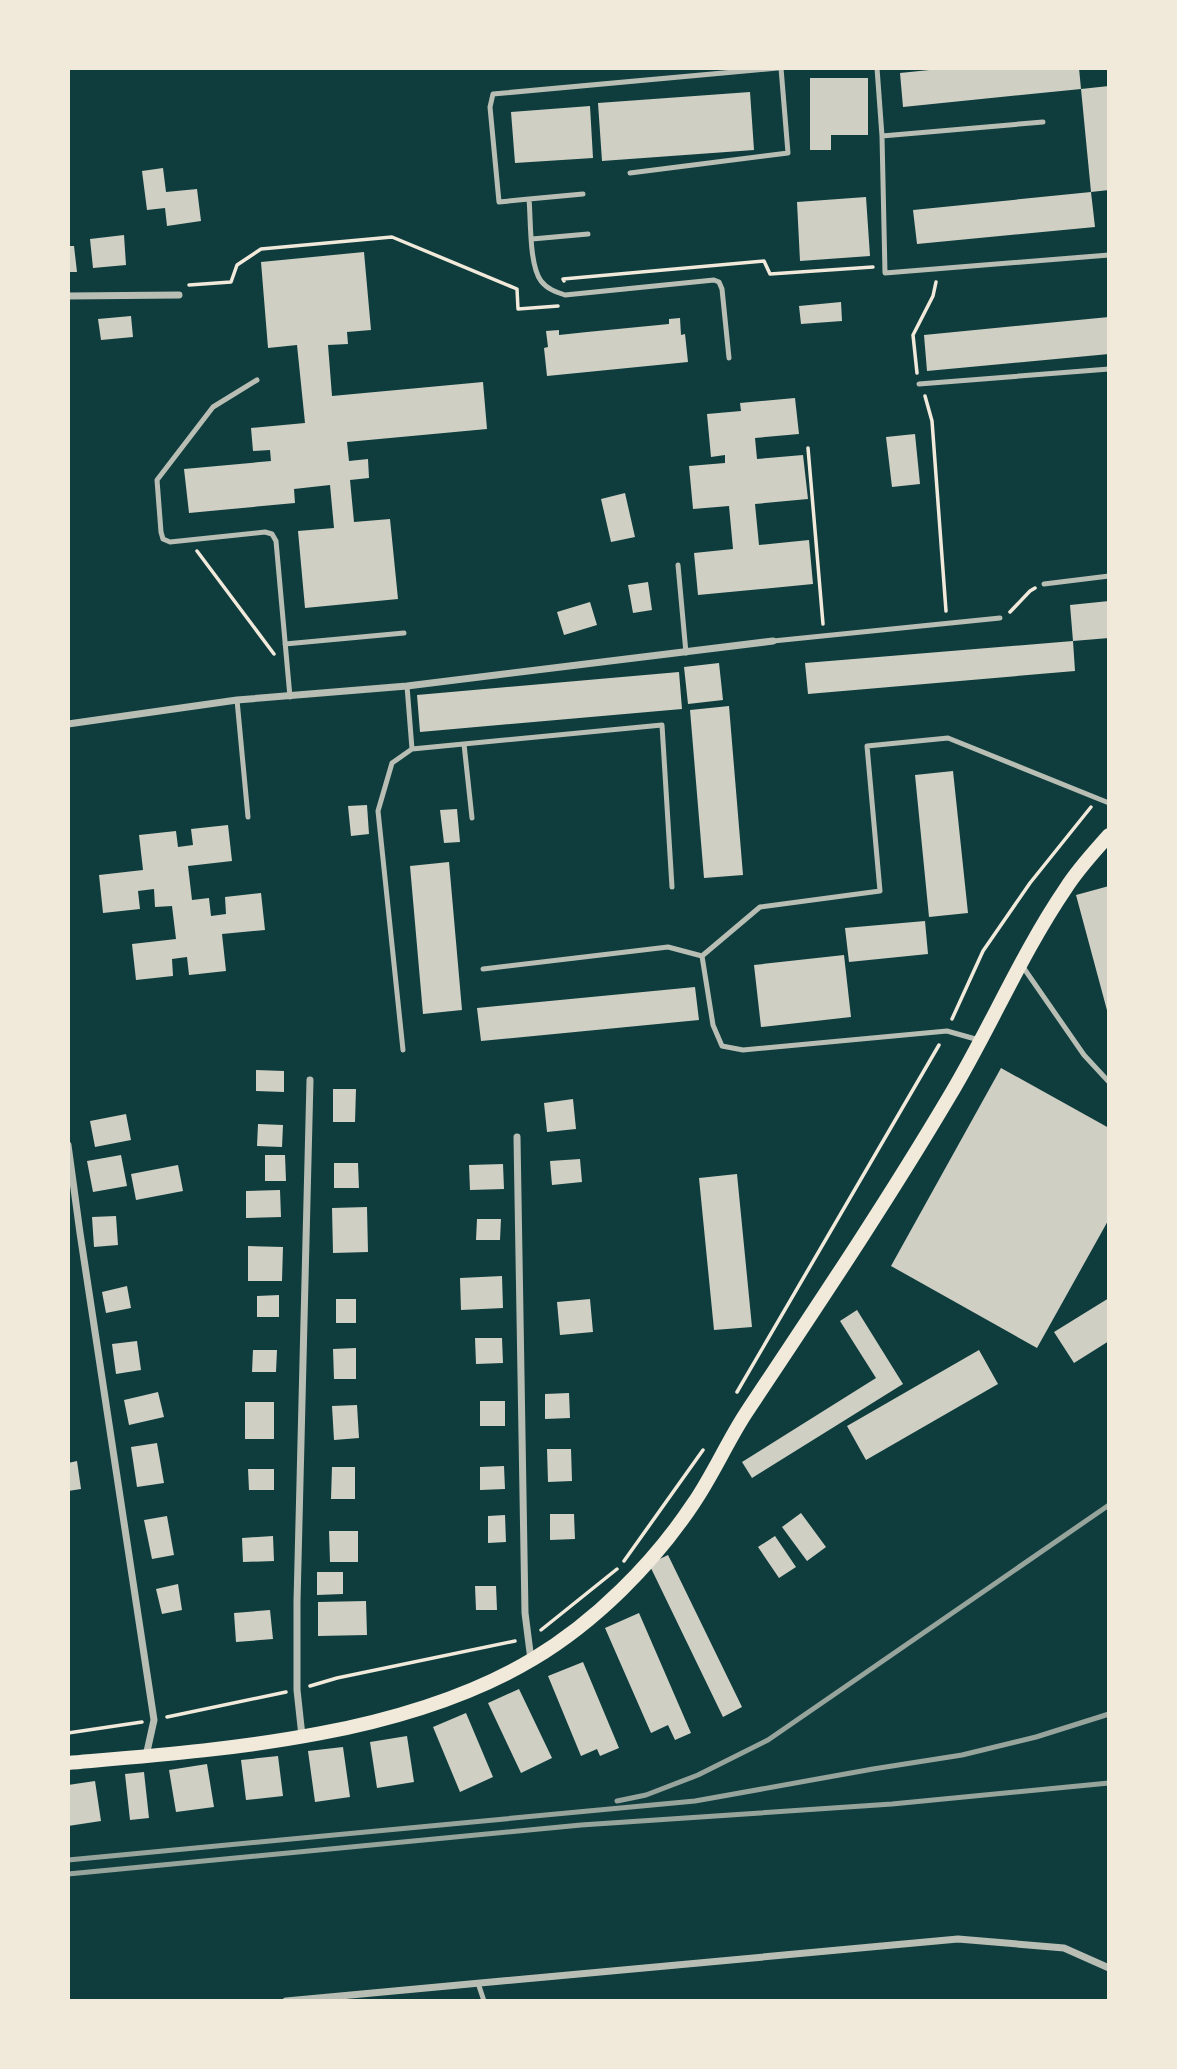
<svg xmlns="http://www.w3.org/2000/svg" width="1177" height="2069" font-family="Overpass,sans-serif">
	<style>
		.building { fill: #cfcfc3 }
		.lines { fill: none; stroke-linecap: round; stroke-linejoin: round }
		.path { stroke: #f1e9da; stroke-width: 3.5 }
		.service { stroke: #b8beb3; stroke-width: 5 }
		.minor { stroke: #b8beb3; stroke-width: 7 }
		.secondary { stroke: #f1e9da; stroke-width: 14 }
		.rail { stroke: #97a49c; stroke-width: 5 }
	</style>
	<rect width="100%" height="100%" fill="#0f3d3e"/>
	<path class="building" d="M 949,68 L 1079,68 L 1081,89 L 903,107 L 900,73 Z
		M 810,78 L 868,78 L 868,135 L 831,135 L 831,150 L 810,150 Z
		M 1109,86 L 1109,190 L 1091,192 L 1095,227 L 917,244 L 913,210 L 1091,192 L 1081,89 Z
		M 750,92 L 754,150 L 602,161 L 598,103 Z
		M 590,106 L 593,158 L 515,163 L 511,112 Z
		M 163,168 L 166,192 L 197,189 L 201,221 L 167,226 L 165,208 L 147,210 L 142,171 Z
		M 866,197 L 870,256 L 800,261 L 797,202 Z
		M 124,235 L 126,265 L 93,268 L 90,239 Z
		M 68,246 L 74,246 L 77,272 L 68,272 Z
		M 364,252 L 371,330 L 347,332 L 348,344 L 328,345 L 332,396 L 483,382 L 487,429 L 347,442 L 349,461 L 368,459 L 369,478 L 350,480 L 354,522 L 390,519 L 398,599 L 305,608 L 298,531 L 334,528 L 330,485 L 294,489 L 295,503 L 189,513 L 184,469 L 271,461 L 270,450 L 253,451 L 251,428 L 305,423 L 297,345 L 268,348 L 261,262 Z
		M 841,302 L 842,321 L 801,324 L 799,306 Z
		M 131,316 L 133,337 L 101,340 L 98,319 Z
		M 1109,317 L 1109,354 L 927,371 L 924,335 Z
		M 680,318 L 681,335 L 685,334 L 688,362 L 547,376 L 544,348 L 548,347 L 546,331 L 559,330 L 559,335 L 587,332 L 669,324 L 669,319 Z
		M 795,398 L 799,434 L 755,438 L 757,459 L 803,455 L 808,499 L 755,504 L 759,545 L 809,540 L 813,584 L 698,595 L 694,553 L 733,549 L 729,506 L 693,509 L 689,466 L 725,463 L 725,455 L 711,457 L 707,414 L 741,411 L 740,403 Z
		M 915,434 L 920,484 L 892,487 L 886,437 Z
		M 625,493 L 635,537 L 611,542 L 601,499 Z
		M 648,582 L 652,610 L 633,613 L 628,585 Z
		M 1109,601 L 1109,638 L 1073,641 L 1070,605 Z
		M 590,602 L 597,625 L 564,635 L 557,612 Z
		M 1073,641 L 1075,671 L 808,694 L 805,663 Z
		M 719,663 L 723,700 L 688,704 L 684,667 Z
		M 679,672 L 682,709 L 420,732 L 417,695 Z
		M 729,706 L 743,875 L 704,878 L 690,710 Z
		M 953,771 L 968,913 L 929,917 L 915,775 Z
		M 367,805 L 369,834 L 351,836 L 348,806 Z
		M 457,809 L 460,842 L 444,843 L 440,810 Z
		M 228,825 L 232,861 L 188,866 L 192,900 L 209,898 L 211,916 L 226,914 L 225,897 L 261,893 L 265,930 L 222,934 L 226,971 L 189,975 L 187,957 L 172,959 L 173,976 L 136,980 L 132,944 L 176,939 L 172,906 L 155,907 L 154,889 L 138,891 L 140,909 L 103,913 L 99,875 L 143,870 L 139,835 L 176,831 L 178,847 L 193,845 L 191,829 Z
		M 449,862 L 462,1010 L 423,1014 L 410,866 Z
		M 1109,886 L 1109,1014 L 1108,1014 L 1076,895 Z
		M 925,921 L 928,954 L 849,962 L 845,928 Z
		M 844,955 L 851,1017 L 761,1027 L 754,965 Z
		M 695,987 L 699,1020 L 481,1041 L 477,1008 Z
		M 1001,1068 L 1109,1128 L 1109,1219 L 1037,1348 L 891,1266 Z
		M 256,1070 L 284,1071 L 284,1092 L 256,1091 Z
		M 333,1089 L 356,1089 L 355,1122 L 333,1122 Z
		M 573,1099 L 576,1129 L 547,1132 L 544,1103 Z
		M 126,1114 L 131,1140 L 95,1147 L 90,1121 Z
		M 258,1124 L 283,1125 L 282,1147 L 257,1146 Z
		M 121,1155 L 127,1186 L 93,1192 L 87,1161 Z
		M 265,1155 L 285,1155 L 286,1181 L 265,1181 Z
		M 580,1159 L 582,1182 L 552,1185 L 550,1161 Z
		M 334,1163 L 358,1163 L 359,1188 L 334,1188 Z
		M 503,1164 L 504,1189 L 470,1190 L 469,1165 Z
		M 178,1165 L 183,1191 L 136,1200 L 131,1174 Z
		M 737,1174 L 752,1327 L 714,1330 L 699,1178 Z
		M 280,1190 L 281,1217 L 246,1218 L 246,1191 Z
		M 367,1207 L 368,1252 L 333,1253 L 332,1208 Z
		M 116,1216 L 118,1245 L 94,1247 L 92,1217 Z
		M 477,1219 L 501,1219 L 500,1240 L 476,1240 Z
		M 248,1246 L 283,1247 L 282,1281 L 248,1281 Z
		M 502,1276 L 503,1308 L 461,1310 L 460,1278 Z
		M 127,1286 L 131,1308 L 106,1313 L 102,1292 Z
		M 279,1295 L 279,1317 L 257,1317 L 257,1296 Z
		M 1109,1298 L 1109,1341 L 1074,1363 L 1054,1332 Z
		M 336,1299 L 356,1299 L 356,1323 L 336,1323 Z
		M 590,1299 L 593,1332 L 560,1335 L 557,1302 Z
		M 857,1310 L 903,1384 L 752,1478 L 742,1462 L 876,1378 L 840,1321 Z
		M 475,1338 L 502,1338 L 503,1363 L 476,1364 Z
		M 137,1341 L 141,1370 L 116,1374 L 112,1344 Z
		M 356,1348 L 356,1379 L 334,1379 L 333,1349 Z
		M 253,1350 L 277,1350 L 276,1372 L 252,1372 Z
		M 979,1350 L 998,1384 L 866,1460 L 847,1426 Z
		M 158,1392 L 164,1417 L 129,1425 L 124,1400 Z
		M 569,1393 L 570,1418 L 545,1419 L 545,1394 Z
		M 480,1401 L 505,1401 L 505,1426 L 480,1426 Z
		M 245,1402 L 274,1402 L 274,1439 L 245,1439 Z
		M 357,1405 L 359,1438 L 334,1440 L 332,1406 Z
		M 157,1443 L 164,1483 L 137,1487 L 131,1447 Z
		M 547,1449 L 571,1449 L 572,1481 L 548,1482 Z
		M 77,1461 L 81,1489 L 68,1491 L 68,1463 Z
		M 504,1466 L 505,1489 L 480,1490 L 480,1467 Z
		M 332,1467 L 355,1467 L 355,1499 L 331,1499 Z
		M 248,1469 L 274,1469 L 274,1490 L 249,1490 Z
		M 801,1513 L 826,1547 L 807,1561 L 782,1527 Z
		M 550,1514 L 574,1514 L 575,1539 L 550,1540 Z
		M 505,1515 L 506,1542 L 488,1543 L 488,1516 Z
		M 167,1516 L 174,1555 L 152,1559 L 144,1520 Z
		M 329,1531 L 358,1531 L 358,1562 L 330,1562 Z
		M 273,1536 L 274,1561 L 243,1562 L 242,1538 Z
		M 775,1536 L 796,1567 L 779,1578 L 758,1547 Z
		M 668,1555 L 742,1707 L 723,1717 L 649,1564 Z
		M 317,1572 L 343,1572 L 343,1594 L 317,1595 Z
		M 178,1584 L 182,1610 L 162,1614 L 156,1589 Z
		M 475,1586 L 496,1586 L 497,1610 L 476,1610 Z
		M 366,1601 L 367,1635 L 318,1636 L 318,1602 Z
		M 270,1610 L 273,1639 L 236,1642 L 234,1613 Z
		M 639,1613 L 691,1733 L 675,1740 L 668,1725 L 651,1733 L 605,1628 Z
		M 583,1662 L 619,1748 L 600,1756 L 597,1749 L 581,1756 L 548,1676 Z
		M 519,1689 L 552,1758 L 521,1773 L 488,1703 Z
		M 466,1713 L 493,1777 L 460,1792 L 433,1727 Z
		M 407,1736 L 414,1782 L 377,1788 L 370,1742 Z
		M 343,1747 L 350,1797 L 315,1802 L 308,1751 Z
		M 278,1756 L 283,1796 L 246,1800 L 241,1760 Z
		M 207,1764 L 214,1807 L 176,1812 L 169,1770 Z
		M 144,1772 L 149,1818 L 130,1820 L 125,1774 Z
		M 95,1781 L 101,1821 L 68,1826 L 68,1785 Z"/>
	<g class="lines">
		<path class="path" d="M 564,281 L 563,279 L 764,261 L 770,274 L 873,267
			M 189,285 L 231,282 L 237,265 L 261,249 L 392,237 L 517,289 L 518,309 L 558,306
			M 917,373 L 913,335 L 933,296 L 936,282
			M 925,396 L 932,421 L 946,611
			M 808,448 L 823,624
			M 197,551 L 274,654
			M 1010,612 L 1030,591 L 1035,588
			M 952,1019 L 983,951 L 1030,883 L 1091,807
			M 737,1392 L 939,1045
			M 624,1561 L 703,1450
			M 541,1630 L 617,1569
			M 310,1686 L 337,1678 L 515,1641
			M 167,1717 L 286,1692
			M 68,1733 L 142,1722"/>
		<path class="service" d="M 877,68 L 882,136 L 885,273 L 1109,255
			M 882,136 L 1043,122
			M 630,173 L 788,153 L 781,68
			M 529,199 L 583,194
			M 532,239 L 588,234
			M 729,358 L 722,289 L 719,282 L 714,280 L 565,295 C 556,292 547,289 541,281 C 529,265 531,220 529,199 L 499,202 L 490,107 L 493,94 L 778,68
			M 257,380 L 213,407 L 157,480 L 161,532 L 163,539 L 170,542 L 265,532 L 272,534 L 276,541 L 290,697
			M 919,384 L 1109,369
			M 678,565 L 686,653
			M 1044,584 L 1109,576
			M 773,641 L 1000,618
			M 285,644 L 404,633
			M 237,700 L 248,817
			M 464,744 L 472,818
			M 412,749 L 662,725 L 672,887
			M 702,956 L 760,907 L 880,891 L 867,746 L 948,738 L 1109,803
			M 1023,967 L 1084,1055 L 1109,1082
			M 483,969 L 668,947 L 702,956 L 713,1025 L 722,1046 L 743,1050 L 947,1031 L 979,1040
			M 403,1050 L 378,811 L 392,763 L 412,749 L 407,686
			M 478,1983 L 484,2001"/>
		<path class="minor" d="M 68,296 L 179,295
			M 68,724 L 237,700 L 407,686 L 773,641
			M 517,1137 L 525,1613 L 531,1660
			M 68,1145 L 80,1233 L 154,1720 L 146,1756
			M 302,1736 L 297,1690 L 297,1602 L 310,1080
			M 286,2001 L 958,1939 L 1064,1948 L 1109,1968"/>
		<path class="secondary" d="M 68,1763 C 218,1750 401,1738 533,1659 C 595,1622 653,1564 693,1504 C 713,1475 727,1442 746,1413 C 815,1309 885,1205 949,1097 C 990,1029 1021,954 1066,888 C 1078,869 1094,852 1109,835"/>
		<path class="rail" d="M 617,1801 L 646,1795 L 698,1775 L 768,1740 L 1109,1505
			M 68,1860 L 695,1801 L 873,1769 L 962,1755 L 1036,1737 L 1109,1714
			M 68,1874 L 581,1825 L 892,1804 L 1109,1783"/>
	</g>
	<rect width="1177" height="2069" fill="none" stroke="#f1e9da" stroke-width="140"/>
</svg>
